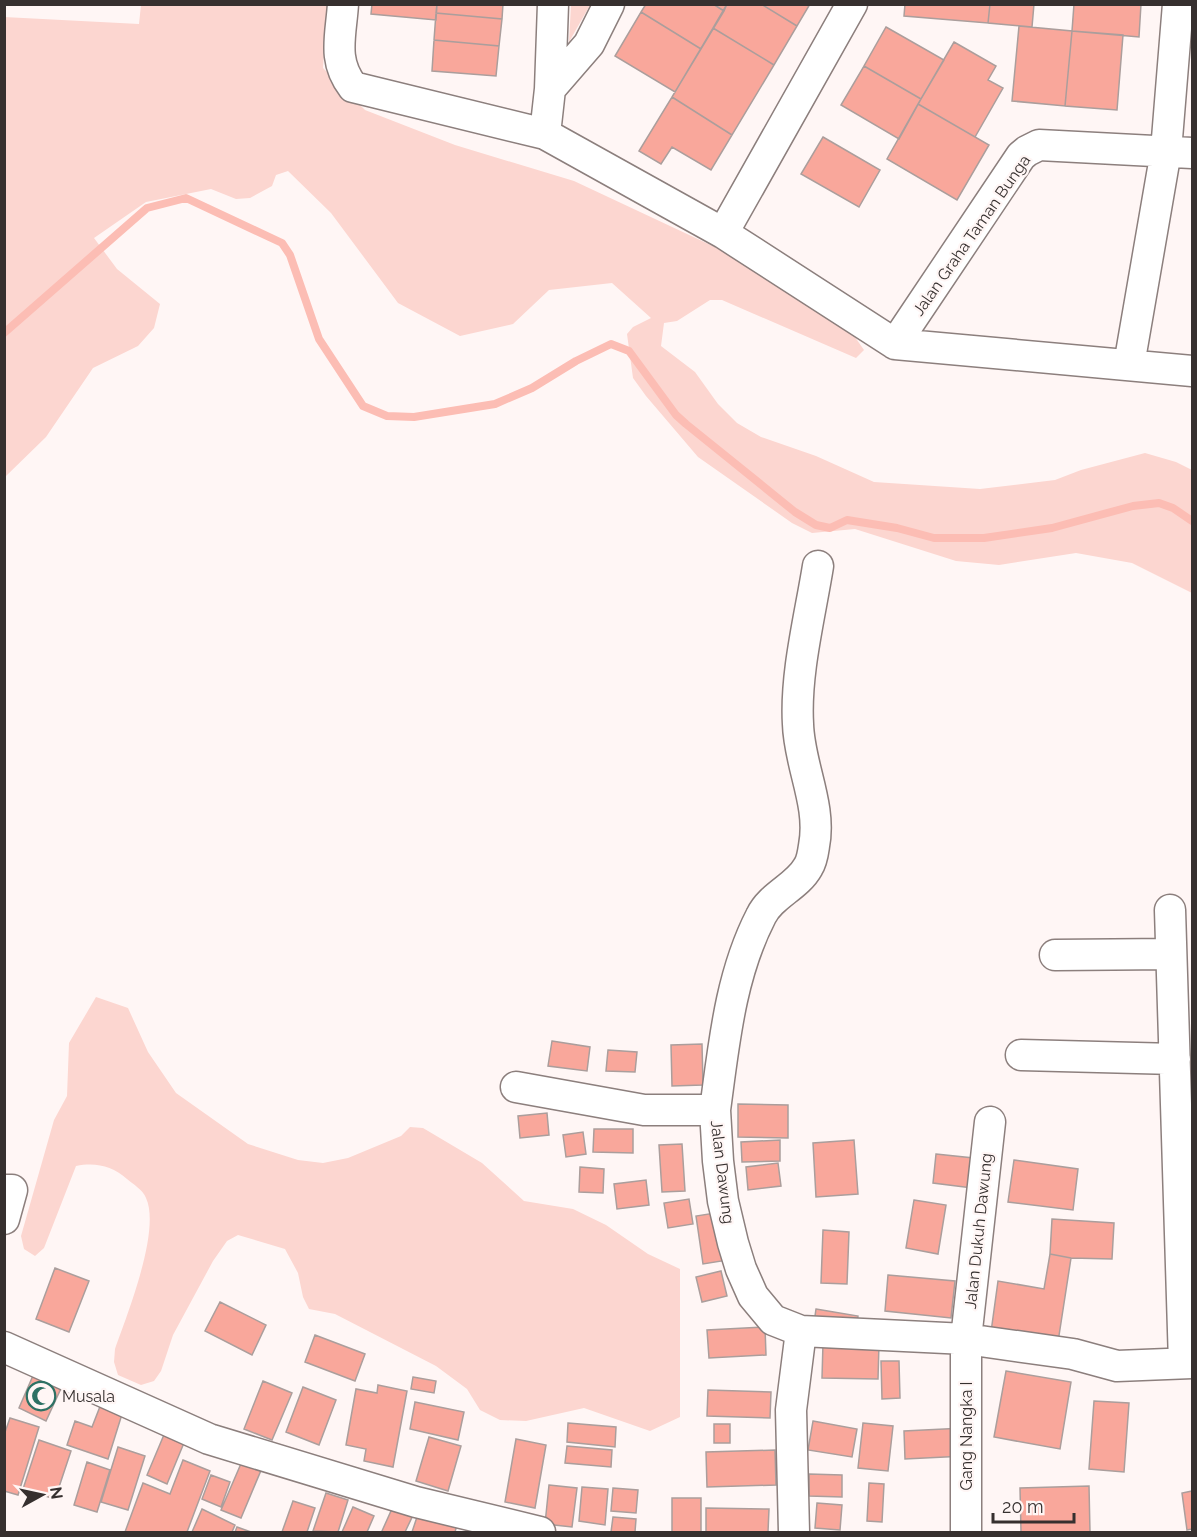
<svg xmlns="http://www.w3.org/2000/svg" width="1197" height="1537" font-family="Raleway,sans-serif">
	<style>
		.green { fill: #fcd6d0 }
		.lines { fill: none; stroke-linecap: round; stroke-linejoin: round }
		.stream { stroke: #fcbdb4; stroke-width: 8 }
		.building { fill: #f9a79b; stroke: #ab9e9c; stroke-width: 1.5 }
		.street-casing { stroke: #8c7f7d; stroke-width: 33 }
		.street { stroke: #fff; stroke-width: 30 }
		.labels { text-anchor: middle; stroke-width: 4.5; stroke-linejoin: round; paint-order: stroke }
		.street-label { font-size: 16px; fill: #36302f; stroke: #fff6f5 }
		.poi-label { font-size: 16px; fill: #36302f; stroke: #fff6f5; text-anchor: start }
	</style>
	<rect width="100%" height="100%" fill="#fff6f5"/>
	<path class="green" d="M 141,5 L 327,5 L 323,68 L 365,110 L 455,145 L 574,181 L 749,263 L 850,330 L 864,350 L 856,358 L 722,300 L 710,300 L 677,321 L 664,323 L 661,346 L 695,372 L 718,404 L 737,423 L 761,437 L 816,456 L 874,482 L 980,489 L 1055,480 L 1081,470 L 1145,453 L 1176,462 L 1192,470 L 1192,593 L 1132,563 L 1076,553 L 999,565 L 956,561 L 855,529 L 812,533 L 792,523 L 698,457 L 646,396 L 633,378 L 627,334 L 633,327 L 651,318 L 612,283 L 549,290 L 513,324 L 460,336 L 398,303 L 331,213 L 288,171 L 276,175 L 272,186 L 250,198 L 236,199 L 211,189 L 146,202 L 94,238 L 117,269 L 160,304 L 154,328 L 138,346 L 93,368 L 46,437 L 5,477 L 4,17 L 139,24 Z
		M 571,5 L 590,5 L 569,42 Z
		M 96,997 L 128,1008 L 148,1052 L 176,1093 L 248,1144 L 298,1160 L 323,1163 L 348,1158 L 401,1136 L 410,1127 L 423,1128 L 482,1163 L 524,1201 L 573,1209 L 606,1225 L 648,1254 L 680,1269 L 680,1417 L 650,1431 L 584,1408 L 526,1421 L 500,1420 L 480,1410 L 467,1389 L 436,1366 L 335,1314 L 309,1309 L 303,1297 L 298,1273 L 285,1249 L 238,1235 L 227,1241 L 213,1261 L 173,1335 L 161,1371 L 154,1381 L 141,1385 L 118,1375 L 114,1362 L 115,1349 C 127,1315 161,1230 146,1198 C 143,1190 133,1184 127,1179 C 112,1166 96,1162 76,1166 L 44,1248 L 35,1256 L 24,1249 L 21,1236 L 54,1120 L 67,1096 L 69,1043 Z"/>
	<g class="lines">
		<path class="stream" d="M 4,333 L 147,208 L 186,198 L 282,243 L 290,255 L 319,339 L 363,406 L 387,416 L 414,417 L 495,404 L 532,388 L 576,361 L 611,344 L 629,351 L 676,415 L 686,424 L 795,512 L 816,525 L 830,528 L 847,520 L 897,528 L 934,538 L 984,538 L 1052,528 L 1133,506 L 1159,503 L 1173,508 L 1192,521"/>
	</g>
	<path class="building" d="M 372,4 L 437,4 L 436,20 L 371,14 Z
		M 437,4 L 503,4 L 502,19 L 436,13 Z
		M 646,4 L 713,4 L 724,11 L 701,49 L 641,12 Z
		M 713,4 L 727,4 L 724,11 Z
		M 727,4 L 761,4 L 797,26 L 774,65 L 713,28 Z
		M 761,4 L 810,4 L 797,26 Z
		M 905,4 L 990,4 L 988,23 L 904,16 Z
		M 990,4 L 1034,4 L 1032,27 L 988,23 Z
		M 1074,4 L 1141,4 L 1139,37 L 1072,31 Z
		M 641,12 L 701,49 L 675,92 L 615,56 Z
		M 436,13 L 502,19 L 499,46 L 434,40 Z
		M 1019,26 L 1072,31 L 1065,106 L 1012,101 Z
		M 886,27 L 944,60 L 921,99 L 864,66 Z
		M 713,28 L 774,65 L 732,135 L 672,97 Z
		M 1072,31 L 1123,35 L 1117,110 L 1065,106 Z
		M 434,40 L 499,46 L 496,76 L 432,71 Z
		M 954,42 L 996,66 L 988,80 L 1003,88 L 975,137 L 918,104 Z
		M 864,66 L 921,99 L 899,139 L 841,105 Z
		M 672,97 L 732,135 L 711,170 L 672,147 L 661,164 L 639,151 Z
		M 918,104 L 989,145 L 957,200 L 887,159 Z
		M 823,137 L 880,170 L 859,207 L 801,174 Z
		M 552,1041 L 590,1047 L 587,1071 L 548,1066 Z
		M 702,1044 L 703,1085 L 672,1086 L 671,1045 Z
		M 608,1050 L 637,1052 L 635,1072 L 606,1071 Z
		M 738,1104 L 788,1105 L 788,1138 L 738,1137 Z
		M 547,1113 L 549,1135 L 520,1138 L 518,1116 Z
		M 594,1129 L 633,1129 L 633,1153 L 593,1152 Z
		M 583,1132 L 586,1154 L 566,1157 L 563,1135 Z
		M 780,1140 L 780,1161 L 742,1162 L 741,1142 Z
		M 854,1140 L 858,1194 L 816,1197 L 813,1143 Z
		M 682,1144 L 685,1191 L 662,1192 L 659,1145 Z
		M 936,1154 L 983,1159 L 980,1189 L 933,1183 Z
		M 1014,1160 L 1078,1169 L 1073,1210 L 1008,1202 Z
		M 778,1163 L 781,1186 L 748,1190 L 746,1167 Z
		M 580,1167 L 604,1169 L 603,1193 L 579,1192 Z
		M 646,1180 L 649,1205 L 617,1209 L 614,1184 Z
		M 689,1199 L 693,1224 L 668,1228 L 664,1203 Z
		M 914,1200 L 946,1205 L 938,1254 L 906,1248 Z
		M 721,1212 L 728,1260 L 703,1264 L 696,1216 Z
		M 1052,1219 L 1114,1223 L 1112,1259 L 1071,1258 L 1050,1254 Z
		M 823,1230 L 849,1232 L 847,1284 L 821,1283 Z
		M 1050,1254 L 1071,1258 L 1058,1342 L 991,1332 L 998,1281 L 1044,1289 Z
		M 55,1268 L 89,1281 L 69,1332 L 36,1319 Z
		M 721,1271 L 727,1296 L 702,1302 L 696,1277 Z
		M 888,1275 L 955,1281 L 951,1318 L 885,1311 Z
		M 220,1302 L 266,1325 L 252,1355 L 205,1331 Z
		M 816,1309 L 858,1316 L 856,1329 L 814,1323 Z
		M 765,1327 L 766,1355 L 709,1358 L 707,1330 Z
		M 315,1335 L 365,1354 L 355,1381 L 305,1362 Z
		M 823,1343 L 879,1344 L 878,1379 L 822,1378 Z
		M 881,1361 L 899,1361 L 900,1398 L 882,1399 Z
		M 35,1371 L 63,1384 L 46,1421 L 19,1408 Z
		M 1006,1371 L 1071,1382 L 1060,1449 L 994,1437 Z
		M 413,1377 L 436,1381 L 434,1393 L 411,1389 Z
		M 263,1381 L 292,1393 L 272,1440 L 244,1429 Z
		M 378,1385 L 407,1391 L 393,1467 L 364,1461 L 366,1449 L 346,1445 L 356,1389 L 377,1393 Z
		M 303,1387 L 336,1400 L 319,1445 L 286,1432 Z
		M 708,1390 L 771,1392 L 770,1418 L 707,1416 Z
		M 1094,1401 L 1129,1403 L 1124,1472 L 1089,1469 Z
		M 415,1402 L 464,1412 L 458,1440 L 410,1429 Z
		M 101,1404 L 123,1411 L 108,1459 L 67,1445 L 75,1421 L 92,1427 Z
		M 10,1418 L 39,1427 L 18,1495 L 4,1491 L 4,1435 Z
		M 813,1421 L 857,1429 L 852,1457 L 808,1450 Z
		M 568,1423 L 616,1427 L 615,1447 L 567,1442 Z
		M 863,1423 L 893,1426 L 888,1471 L 858,1468 Z
		M 714,1424 L 730,1424 L 730,1443 L 714,1443 Z
		M 964,1428 L 965,1456 L 905,1459 L 904,1431 Z
		M 166,1430 L 186,1438 L 167,1484 L 147,1475 Z
		M 429,1437 L 461,1446 L 448,1491 L 416,1481 Z
		M 516,1439 L 546,1445 L 535,1508 L 505,1502 Z
		M 39,1440 L 71,1451 L 55,1499 L 23,1489 Z
		M 567,1446 L 612,1450 L 611,1467 L 565,1463 Z
		M 118,1447 L 145,1456 L 128,1510 L 101,1502 Z
		M 775,1450 L 776,1485 L 707,1487 L 706,1452 Z
		M 243,1459 L 262,1468 L 241,1518 L 221,1510 Z
		M 183,1460 L 210,1471 L 187,1532 L 125,1532 L 143,1483 L 170,1494 Z
		M 87,1462 L 110,1470 L 97,1512 L 74,1505 Z
		M 809,1474 L 842,1475 L 842,1497 L 809,1496 Z
		M 211,1475 L 230,1482 L 221,1507 L 202,1499 Z
		M 869,1483 L 884,1484 L 882,1522 L 867,1521 Z
		M 549,1485 L 577,1488 L 572,1527 L 545,1524 Z
		M 1089,1486 L 1090,1532 L 1021,1532 L 1020,1488 Z
		M 582,1487 L 608,1489 L 605,1525 L 579,1521 Z
		M 613,1488 L 638,1490 L 636,1513 L 611,1511 Z
		M 1192,1491 L 1192,1529 L 1187,1530 L 1182,1493 Z
		M 326,1493 L 348,1500 L 338,1532 L 313,1531 Z
		M 672,1498 L 701,1498 L 701,1532 L 672,1532 Z
		M 293,1501 L 315,1508 L 307,1532 L 282,1532 Z
		M 395,1502 L 415,1511 L 405,1532 L 385,1532 L 382,1531 Z
		M 817,1503 L 842,1505 L 840,1530 L 815,1528 Z
		M 353,1507 L 374,1516 L 367,1532 L 342,1532 Z
		M 706,1508 L 769,1509 L 768,1532 L 706,1532 Z
		M 202,1509 L 235,1525 L 232,1532 L 192,1532 Z
		M 418,1514 L 457,1525 L 455,1532 L 412,1532 Z
		M 613,1517 L 636,1519 L 635,1532 L 611,1532 Z
		M 237,1527 L 251,1532 L 235,1532 Z"/>
	<g class="lines">
		<g class="street-casing">
			<path id="street" d="M 343,4 C 341,36 332,60 353,87 L 545,134 L 723,233 L 895,344 L 1192,371
				M 550,89 L 589,44 L 609,4
				M 545,134 L 550,89 L 553,4
				M 723,233 L 852,4
				M 895,344 L 1021,156 L 1027,151 L 1039,145 L 1192,153
				M 1129,365 L 1166,151 L 1178,4
				M 1170,910 L 1184,1363
				M 1055,955 L 1171,954
				M 1021,1055 L 1175,1059
				M 516,1087 L 644,1110 L 715,1110 L 718,1161 L 723,1201 L 733,1243 L 741,1269 L 753,1296 L 773,1320 L 801,1331 L 966,1339 L 1073,1354 L 1117,1366 L 1192,1363
				M 715,1110 C 724,1044 730,976 761,916 C 771,895 797,887 808,867 C 812,861 813,853 814,846 C 822,805 799,765 798,724 C 795,674 810,616 818,566
				M 4,1190 L 12,1190 L 4,1219
				M 4,1347 L 209,1439 L 416,1502 L 540,1532
				M 794,1532 L 791,1410 L 801,1331
				M 966,1532 L 966,1339 L 990,1122"/>
		</g>
		<use href="#street" class="street"/>
	</g>
	<defs>
		<g id="mosque-ring" transform="scale(1.5)"><circle r="9.5" fill="#fff6f5" stroke="#2d7164" stroke-width="1.5"/><path d="M3.5-4.9A6 6 0 1 0 3.5 4.9A5 5 0 1 1 3.5-4.9Z" fill="#2d7164"/></g>
	</defs>
	<g fill-rule="evenodd">
		<use href="#mosque-ring" x="41" y="1396"/>
	</g>
	<g class="labels">
		<g class="street-label">
			<text transform="translate(971 235) rotate(-55)" y="6">Jalan Graha Taman Bunga</text>
			<text transform="translate(723 1172) rotate(83)" y="6">Jalan Dawung</text>
			<text transform="translate(978 1231) rotate(-84)" y="6">Jalan Dukuh Dawung</text>
			<text transform="translate(966 1436) rotate(-90)" y="6">Gang Nangka I</text>
		</g>
		<g class="poi-label">
			<text x="62" y="1402">Musala</text>
		</g>
	</g>
	<rect width="1197" height="1537" fill="none" stroke="#36302f" stroke-width="12"/>
	<g transform="translate(42 1495) rotate(82)" stroke="#fff6f5" stroke-width="4.5" paint-order="stroke">
	<path d="M0-4.5L10 22L0 15L-10 22Z" fill="#36302f"/>
	<text y="-9" font-size="16" font-weight="bold" text-anchor="middle" fill="#36302f">N</text>
	</g>
	<path d="M993 1513v9h81v-9" fill="none" stroke="#36302f" stroke-width="3"/>
	<text x="1002" y="1513" font-size="18" fill="#36302f" stroke="#fff6f5" stroke-width="4.5" paint-order="stroke">20 m</text>
</svg>
